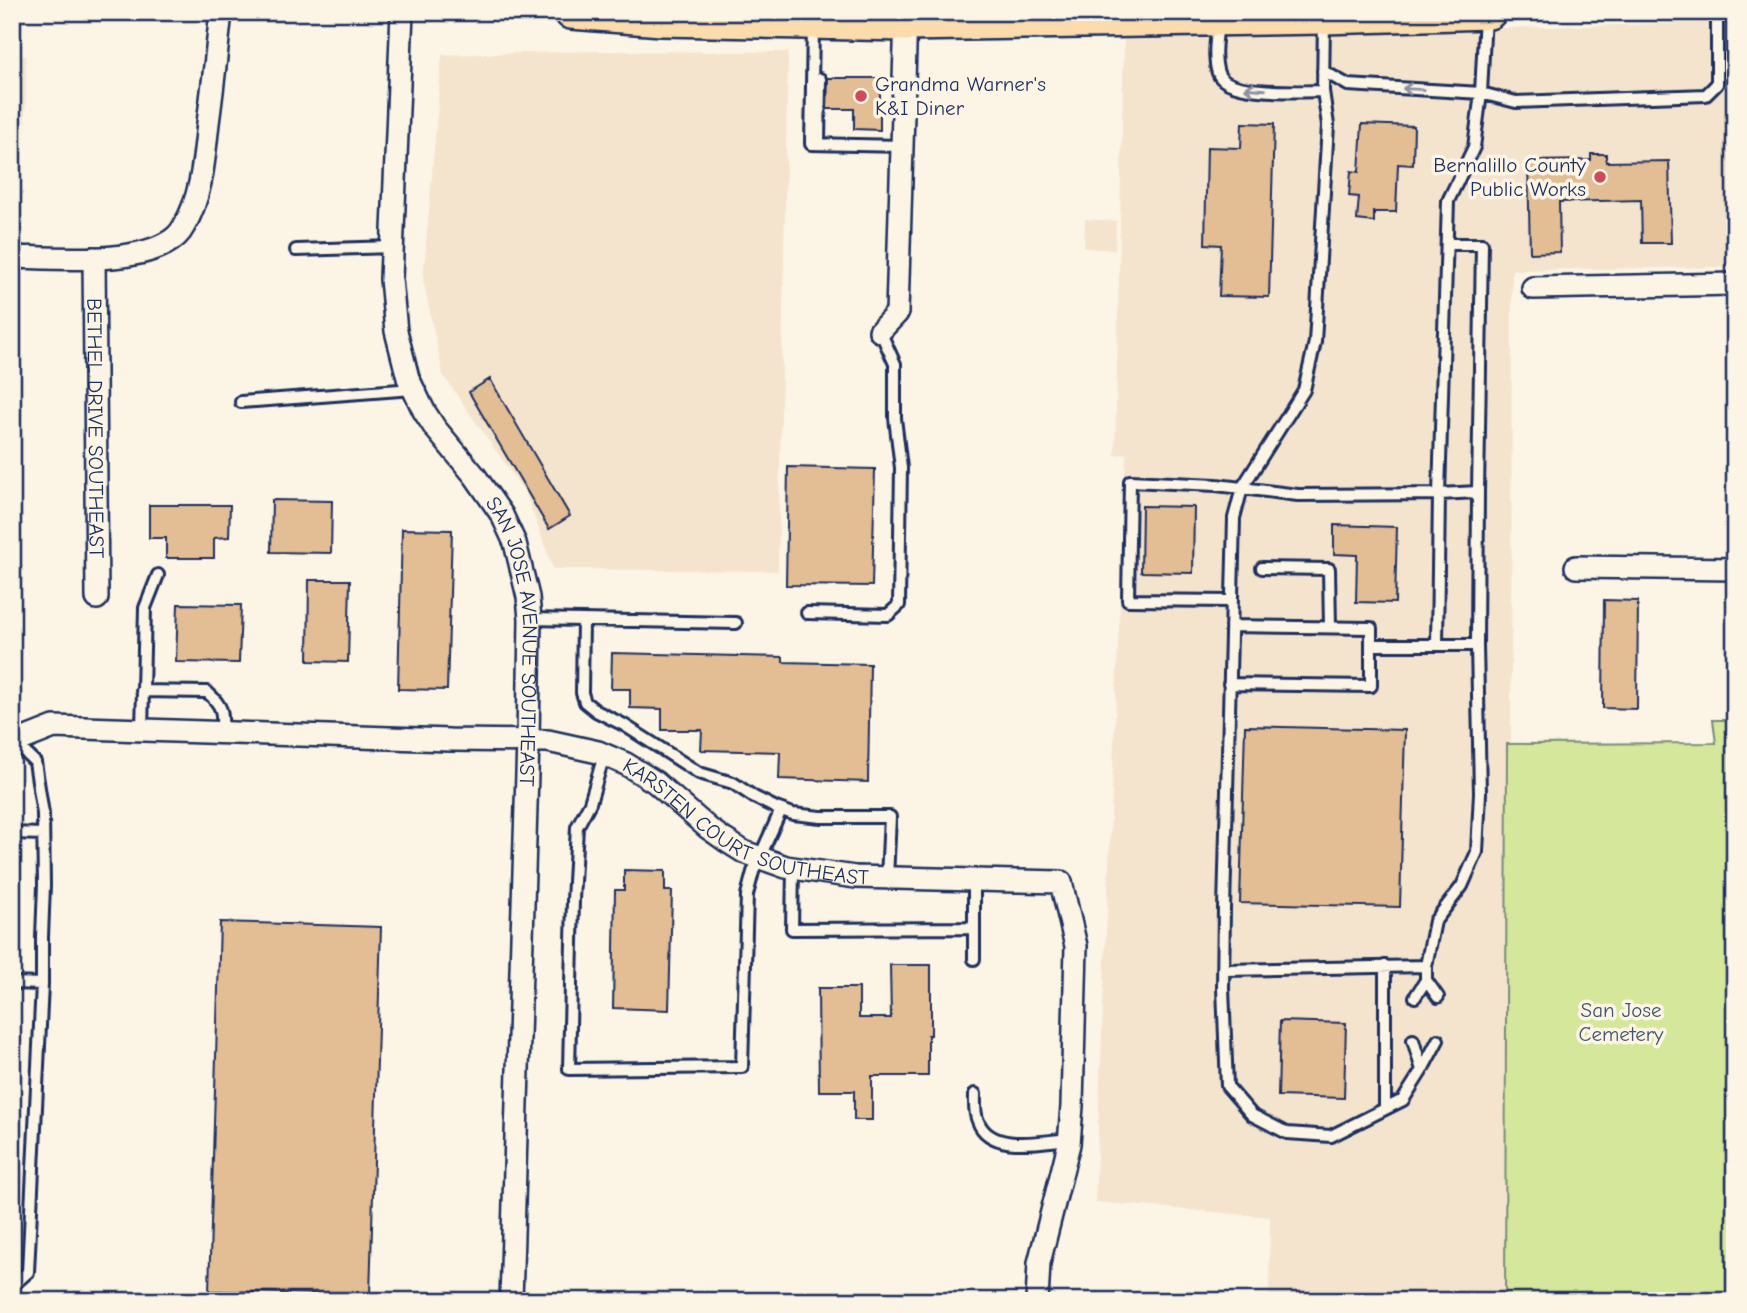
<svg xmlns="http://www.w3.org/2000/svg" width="1747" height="1313" font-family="'Comic Neue',sans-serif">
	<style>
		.built { fill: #f4e4cd }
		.green { fill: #d5e79b; stroke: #788b7c; stroke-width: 2 }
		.building { fill: #e3bd94; stroke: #1b2f5e; stroke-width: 2 }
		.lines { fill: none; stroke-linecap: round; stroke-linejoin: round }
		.service-casing { stroke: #1b2f5e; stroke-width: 16 }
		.minor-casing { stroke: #1b2f5e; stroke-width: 26 }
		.primary-casing { stroke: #1b2f5e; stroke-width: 38 }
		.service { stroke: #fcf5e5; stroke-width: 10 }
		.minor { stroke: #fcf5e5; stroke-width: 21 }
		.primary { stroke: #fcdcac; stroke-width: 33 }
		.oneway { stroke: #8c92a2 }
		.poi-dot { fill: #d1495b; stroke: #fcf5e5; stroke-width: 2.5 }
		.labels { text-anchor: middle; stroke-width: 7; stroke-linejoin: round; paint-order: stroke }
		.poi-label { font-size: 21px; fill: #1b2f5e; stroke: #fcf5e5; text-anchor: start }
		.street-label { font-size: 21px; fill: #1b2f5e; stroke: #fcf5e5 }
		.park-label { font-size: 21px; fill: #40546a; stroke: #fcf5e5 }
	</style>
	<rect width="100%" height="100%" fill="#fcf5e5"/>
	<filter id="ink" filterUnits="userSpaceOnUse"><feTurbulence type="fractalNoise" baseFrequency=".0143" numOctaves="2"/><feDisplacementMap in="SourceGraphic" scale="14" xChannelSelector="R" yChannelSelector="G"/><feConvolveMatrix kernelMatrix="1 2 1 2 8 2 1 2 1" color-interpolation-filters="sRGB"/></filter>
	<g filter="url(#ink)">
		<path class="built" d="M 1735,22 L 1735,112 L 1730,113 L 1733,267 L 1512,270 L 1510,1301 L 1269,1301 L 1270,1217 L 1095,1202 L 1126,454 L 1115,455 L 1124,38 Z
			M 599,51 L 788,52 L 778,571 L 553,569 L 526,494 L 443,375 L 423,280 L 442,55 Z
			M 26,56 L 25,142 L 12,144 L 12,57 Z
			M 1085,219 L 1116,221 L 1115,250 L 1084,248 Z"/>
		<path class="green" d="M 1713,720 L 1735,720 L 1735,1301 L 1505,1301 L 1507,744 L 1716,743 Z"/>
		<path class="building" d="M 828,78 L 880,78 L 880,130 L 854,129 L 854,109 L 827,109 Z
			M 1242,123 L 1274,124 L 1269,297 L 1219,296 L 1221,245 L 1205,244 L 1207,147 L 1241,148 Z
			M 1362,124 L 1414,126 L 1413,165 L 1398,164 L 1396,212 L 1374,212 L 1374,222 L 1357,220 L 1359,197 L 1349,196 L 1351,171 L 1359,172 Z
			M 1591,154 L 1606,154 L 1606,162 L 1669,161 L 1671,243 L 1642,243 L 1641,200 L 1559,202 L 1560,252 L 1530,253 L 1528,161 L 1591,160 Z
			M 490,379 L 570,516 L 549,529 L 469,392 Z
			M 788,467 L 875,469 L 872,586 L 786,585 Z
			M 272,500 L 332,501 L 331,553 L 271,552 Z
			M 149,505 L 230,505 L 229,537 L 214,538 L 214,558 L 166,558 L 166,538 L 149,538 Z
			M 1142,506 L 1194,507 L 1193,573 L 1141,572 Z
			M 1334,525 L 1397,527 L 1395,603 L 1356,602 L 1357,555 L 1334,554 Z
			M 402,529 L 452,530 L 447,690 L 398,689 Z
			M 309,580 L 350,580 L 348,662 L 308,661 Z
			M 1604,600 L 1638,601 L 1637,709 L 1603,708 Z
			M 178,604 L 241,605 L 239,663 L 176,662 Z
			M 612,653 L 783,657 L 783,662 L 870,664 L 868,782 L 779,779 L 780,752 L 701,750 L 702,730 L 662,730 L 662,709 L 630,708 L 630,689 L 611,689 Z
			M 1245,726 L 1405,730 L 1400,907 L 1240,903 Z
			M 624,870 L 665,871 L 665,891 L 672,891 L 669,1010 L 613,1008 L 615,890 L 624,890 Z
			M 220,922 L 381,927 L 370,1295 L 209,1291 Z
			M 890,965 L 931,965 L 931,1035 L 928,1035 L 928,1076 L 872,1076 L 872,1120 L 854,1120 L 854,1091 L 819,1091 L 818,988 L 859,988 L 859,1018 L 891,1018 Z
			M 1280,1021 L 1346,1023 L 1344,1098 L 1278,1096 Z"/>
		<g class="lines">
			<g class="service-casing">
				<path id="service" d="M 1324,20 L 1323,91 L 1328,125 L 1315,342 L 1304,390 L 1242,488 L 1298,495 L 1439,494 L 1448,201 L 1474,147 L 1481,93 L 1485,15
					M 1218,23 C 1216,39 1213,58 1218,73 C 1225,96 1302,91 1323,91
					M 813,27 L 811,144 L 902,146
					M 1323,71 L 1348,85 L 1481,93 L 1516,102 L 1706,95 L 1717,84 L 1717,12
					M 819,144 L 820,79
					M 296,250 L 393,247
					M 241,402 L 413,389
					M 1262,568 L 1329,569 L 1330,627
					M 1232,601 L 1128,600 L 1130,481 L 1216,485 L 1242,488 L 1234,518 L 1224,909 L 1223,988 L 1227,1086 L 1252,1115 L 1287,1133 L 1331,1136 L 1403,1100 L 1422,1070 L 1413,1040
					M 807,613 L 888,615 L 899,605 L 901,468 L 895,418 L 895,364 L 880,331
					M 530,619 L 736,623
					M 583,620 L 582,693 L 585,702 L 596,711 L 624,725 L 699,773 L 733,783 L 754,797 L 776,808 L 793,814 L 821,817 L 890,817 L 887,878
					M 1371,645 L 1477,645
					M 1437,645 L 1439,494 L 1478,492
					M 1229,684 L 1371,686 L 1371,628 L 1231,626
					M 142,691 L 207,692 C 223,706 223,712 222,733
					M 142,730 L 145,608 L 158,575
					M 604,755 L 590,803 L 577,827 L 573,900 L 569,1069 L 742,1067 L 747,895 L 753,872 L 781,810
					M 12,833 L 43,834
					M 793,868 L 792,929 L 974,928 L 974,880
					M 974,928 L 974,959
					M 1385,966 L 1385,1109
					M 1223,970 L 1426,966
					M 12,983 L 42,984
					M 1415,997 L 1426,980
					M 1438,997 L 1426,980 L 1426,966 L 1435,921 L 1462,886 L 1477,852 L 1480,793 L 1477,645 L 1478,492 L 1482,244 L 1447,244
					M 1422,1070 L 1438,1040
					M 975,1094 C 975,1103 974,1113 978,1121 C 990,1154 1043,1141 1070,1139
					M 12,1286 L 28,1272 L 42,984 L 42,937 L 44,885 L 43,814 L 35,762 L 14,742"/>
			</g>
			<g class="minor-casing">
				<g id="minor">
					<path id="s1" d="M 402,12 L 391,279 L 396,331 L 408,378 L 424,411 L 435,428 L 475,476 L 502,515 L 515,543 L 528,597 L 530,619 L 528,740 L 511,1301"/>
					<path d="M 12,257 C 54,258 128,264 165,244 C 173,240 180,234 184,226 C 202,196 204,158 208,123 C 213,86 217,49 221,12"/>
					<path id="s2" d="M 94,258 L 97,598"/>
					<path d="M 1533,288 L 1735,284"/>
					<path d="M 880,331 L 897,313 L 906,14"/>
					<path d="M 1576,567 L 1735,569"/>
					<path id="s3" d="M 16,742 L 54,727 L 450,740 L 548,741 L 598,752 L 626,764 L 655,782 L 708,828 L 725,840 L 744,852 L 786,867 L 855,877 L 1061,882 L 1076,946 L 1072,1106 L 1069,1144 L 1039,1263 L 1037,1301"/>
				</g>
			</g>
			<g class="primary-casing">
				<path id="primary" d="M 571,12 L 662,19 L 906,24 L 1324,17 L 1489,12"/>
			</g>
			<use href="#service" class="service"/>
			<use href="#minor" class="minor"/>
			<use href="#primary" class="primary"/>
		</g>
		<defs><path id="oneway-shaft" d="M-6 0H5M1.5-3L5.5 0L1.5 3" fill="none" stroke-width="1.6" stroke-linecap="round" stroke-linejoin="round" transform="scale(1.75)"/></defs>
		<g class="oneway">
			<use href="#oneway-shaft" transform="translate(1255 89) rotate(-176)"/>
			<use href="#oneway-shaft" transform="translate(1413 89) rotate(-177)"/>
		</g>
	</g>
	<g class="poi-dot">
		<circle cx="861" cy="96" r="7"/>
		<circle cx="1600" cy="177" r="7"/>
	</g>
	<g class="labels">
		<g class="poi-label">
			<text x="875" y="91">Grandma Warner's<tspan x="875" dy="24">K&amp;I Diner</tspan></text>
			<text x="1586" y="172" text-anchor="end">Bernalillo County<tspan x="1586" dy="24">Public Works</tspan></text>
		</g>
		<g class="street-label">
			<text dy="7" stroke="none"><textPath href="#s2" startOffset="170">BETHEL DRIVE SOUTHEAST</textPath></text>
			<text dy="7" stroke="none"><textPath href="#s1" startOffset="663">SAN JOSE AVENUE SOUTHEAST</textPath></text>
			<text dy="7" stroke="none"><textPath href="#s3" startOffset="754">KARSTEN COURT SOUTHEAST</textPath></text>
		</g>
		<g class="park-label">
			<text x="1621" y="1017">San Jose<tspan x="1621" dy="24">Cemetery</tspan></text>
		</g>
	</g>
	<rect width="1747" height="1313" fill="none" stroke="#fcf5e5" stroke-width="42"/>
	<rect x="21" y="21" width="1705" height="1271" fill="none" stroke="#1b2f5e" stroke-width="2.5" filter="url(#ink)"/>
</svg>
